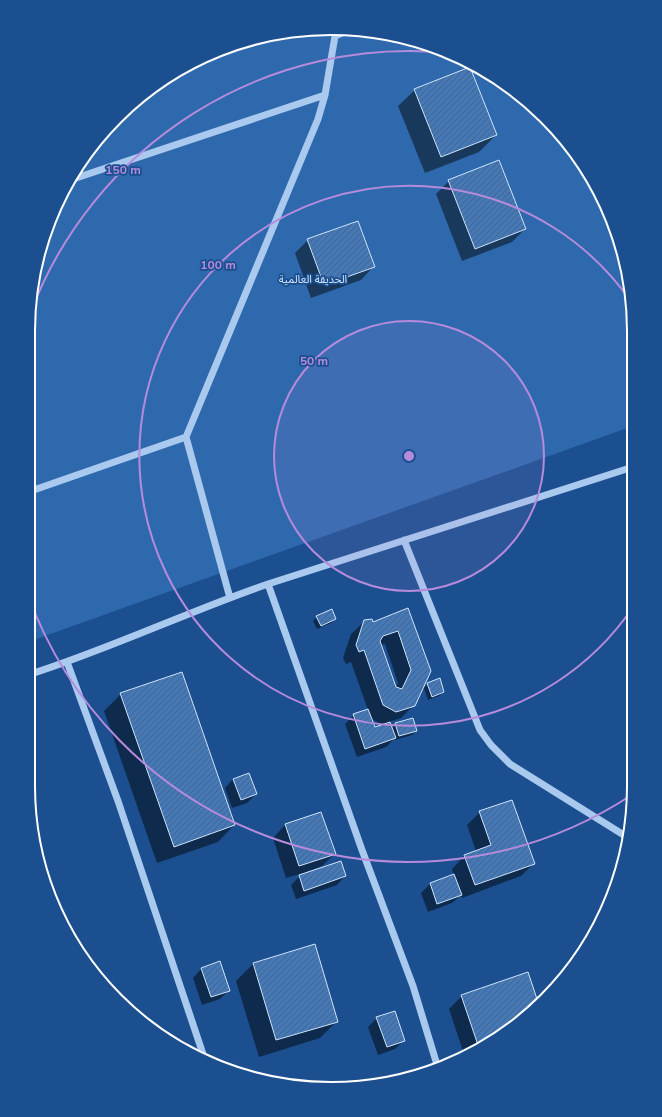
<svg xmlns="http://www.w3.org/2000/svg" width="662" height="1117" font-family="'Nunito Sans','Noto Sans Arabic',sans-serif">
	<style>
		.garden { fill: #2e69ad }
		.shadow { fill: #0007; fill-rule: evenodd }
		.building { fill: url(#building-hatch); stroke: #cfe3fa; fill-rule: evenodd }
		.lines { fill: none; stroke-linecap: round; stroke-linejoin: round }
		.minor { stroke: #a9c9ee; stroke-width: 7 }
		.ring { fill: none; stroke: #b68bdc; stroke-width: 2 }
		.labels { text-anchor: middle; stroke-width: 3.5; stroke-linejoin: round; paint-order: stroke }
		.park-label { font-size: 11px; fill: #cfe3fa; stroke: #1b4f8f }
		.rim { fill: none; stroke: #fff; stroke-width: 2 }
		.centre { fill: #b68bdc; stroke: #1b4f8f; stroke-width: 2 }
		.ring-label { font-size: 12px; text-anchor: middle; font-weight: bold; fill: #b68bdc; stroke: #1b4f8f; stroke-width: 3.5; stroke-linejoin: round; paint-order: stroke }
	</style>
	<defs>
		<pattern id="building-hatch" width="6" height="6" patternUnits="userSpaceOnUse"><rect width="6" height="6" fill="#4478b7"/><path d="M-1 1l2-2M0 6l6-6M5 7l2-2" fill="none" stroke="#486282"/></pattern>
	</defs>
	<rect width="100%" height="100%" fill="#1b4f8f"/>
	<path class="garden" d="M 331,28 L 390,34 L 447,51 L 499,79 L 545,117 L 593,179 L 618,234 L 633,311 L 633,426 L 28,642 L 29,311 L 44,233 L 79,163 L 117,117 L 162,79 L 215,51 L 272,34 Z"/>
	<path class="shadow" d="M 415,90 L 496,135 L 479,152 L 425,173 L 398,106 Z
		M 449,181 L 525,229 L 512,242 L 462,261 L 436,194 Z
		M 308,240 L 373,267 L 361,280 L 311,298 L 295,253 Z
		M 407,609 L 414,705 L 401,718 L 389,722 L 391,728 L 396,724 L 416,731 L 412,735 L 395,740 L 395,738 L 386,747 L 357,757 L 345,724 L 354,715 L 368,710 L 351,662 L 346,664 L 343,658 L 351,634 L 365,621 L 372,623 ZM 385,644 L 398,683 L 396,689 L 380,645 ZM 370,718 L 383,725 L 374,728 Z
		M 317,617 L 335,619 L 331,623 L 317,629 L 313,621 Z
		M 428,684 L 443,692 L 439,696 L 428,700 L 424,688 Z
		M 121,694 L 234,825 L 218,842 L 157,863 L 104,711 Z
		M 233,779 L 256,794 L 247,803 L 232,808 L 225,788 Z
		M 480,812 L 533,864 L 521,876 L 462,898 L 461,895 L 452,903 L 428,912 L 421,893 L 430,884 L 454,876 L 452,869 L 464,856 L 476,851 L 467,825 Z
		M 285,825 L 334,854 L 322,866 L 306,872 L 307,873 L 345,876 L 337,885 L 296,899 L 291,885 L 303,873 L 286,878 L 273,838 Z
		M 314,946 L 337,1021 L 320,1038 L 259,1057 L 236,981 L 253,964 Z
		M 219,963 L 229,990 L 220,999 L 202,1005 L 193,978 L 201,969 Z
		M 528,973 L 538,1003 L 516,1026 L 491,1039 L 473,1045 L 474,1047 L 480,1045 L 464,1054 L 449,1009 L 462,996 Z
		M 377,1018 L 404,1040 L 395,1049 L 378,1055 L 368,1027 Z"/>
	<path class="building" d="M 470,67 L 497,135 L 441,157 L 414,89 Z
		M 499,160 L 526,229 L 475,249 L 448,180 Z
		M 358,221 L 375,267 L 324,285 L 307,239 Z
		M 408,608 L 431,671 L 415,706 L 396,712 L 383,705 L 364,650 L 359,652 L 356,645 L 364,620 L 372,619 L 373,622 ZM 398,631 L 411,670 L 402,689 L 396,687 L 380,641 L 383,636 Z
		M 332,609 L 336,619 L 321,626 L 316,616 Z
		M 182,672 L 235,825 L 174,847 L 120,693 Z
		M 440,678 L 444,692 L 432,697 L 427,683 Z
		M 368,709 L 375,727 L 390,722 L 396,738 L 365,749 L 353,714 Z
		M 413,718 L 417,731 L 399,736 L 395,723 Z
		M 249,773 L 257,794 L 241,800 L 233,779 Z
		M 512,800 L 535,864 L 475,885 L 464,855 L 491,845 L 479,811 Z
		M 321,812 L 336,854 L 299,866 L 285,824 Z
		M 341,861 L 346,876 L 304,891 L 299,875 Z
		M 454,874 L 462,895 L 437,904 L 430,883 Z
		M 315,944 L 338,1022 L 276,1040 L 253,963 Z
		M 220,961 L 230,991 L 211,997 L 201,968 Z
		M 528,972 L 538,1002 L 516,1026 L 486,1042 L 478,1045 L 461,995 Z
		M 395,1011 L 405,1041 L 387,1047 L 376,1017 Z"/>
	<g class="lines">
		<path class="minor" d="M 335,36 L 349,30
			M 70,180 L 325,95
			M 186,437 L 230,598
			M 28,492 L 186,437 L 318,119 L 325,95 L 335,36 L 334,28
			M 404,540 L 480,730 L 491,745 L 510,764 L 627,837
			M 268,584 L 362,850 L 413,986 L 438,1068
			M 67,662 L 118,801 L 204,1057
			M 28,675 C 110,649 187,612 268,584 L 633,467"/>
	</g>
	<circle cx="409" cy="456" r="135" fill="#b68bdc" fill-opacity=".12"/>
	<g class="ring">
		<circle cx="409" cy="456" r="135"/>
		<path d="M633 607A270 270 0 1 1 632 303"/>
		<path d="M633 794A405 405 0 0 1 28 595M30 314A405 405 0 0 1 448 53"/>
	</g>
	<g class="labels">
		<g class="park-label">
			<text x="313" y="283">الحديقة العالمية</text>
		</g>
	</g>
	<path d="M0 0H662V1117H0ZM331 35H331A296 296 0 0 1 627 331V786A296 296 0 0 1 331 1082H331A296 296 0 0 1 35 786V331A296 296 0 0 1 331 35Z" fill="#1b4f8f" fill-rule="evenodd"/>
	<path class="rim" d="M331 35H331A296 296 0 0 1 627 331V786A296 296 0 0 1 331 1082H331A296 296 0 0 1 35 786V331A296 296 0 0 1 331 35Z"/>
	<circle cx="409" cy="456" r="6" class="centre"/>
	<g class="ring-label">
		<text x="123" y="174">150 m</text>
		<text x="218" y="269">100 m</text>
		<text x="314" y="365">50 m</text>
	</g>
</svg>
